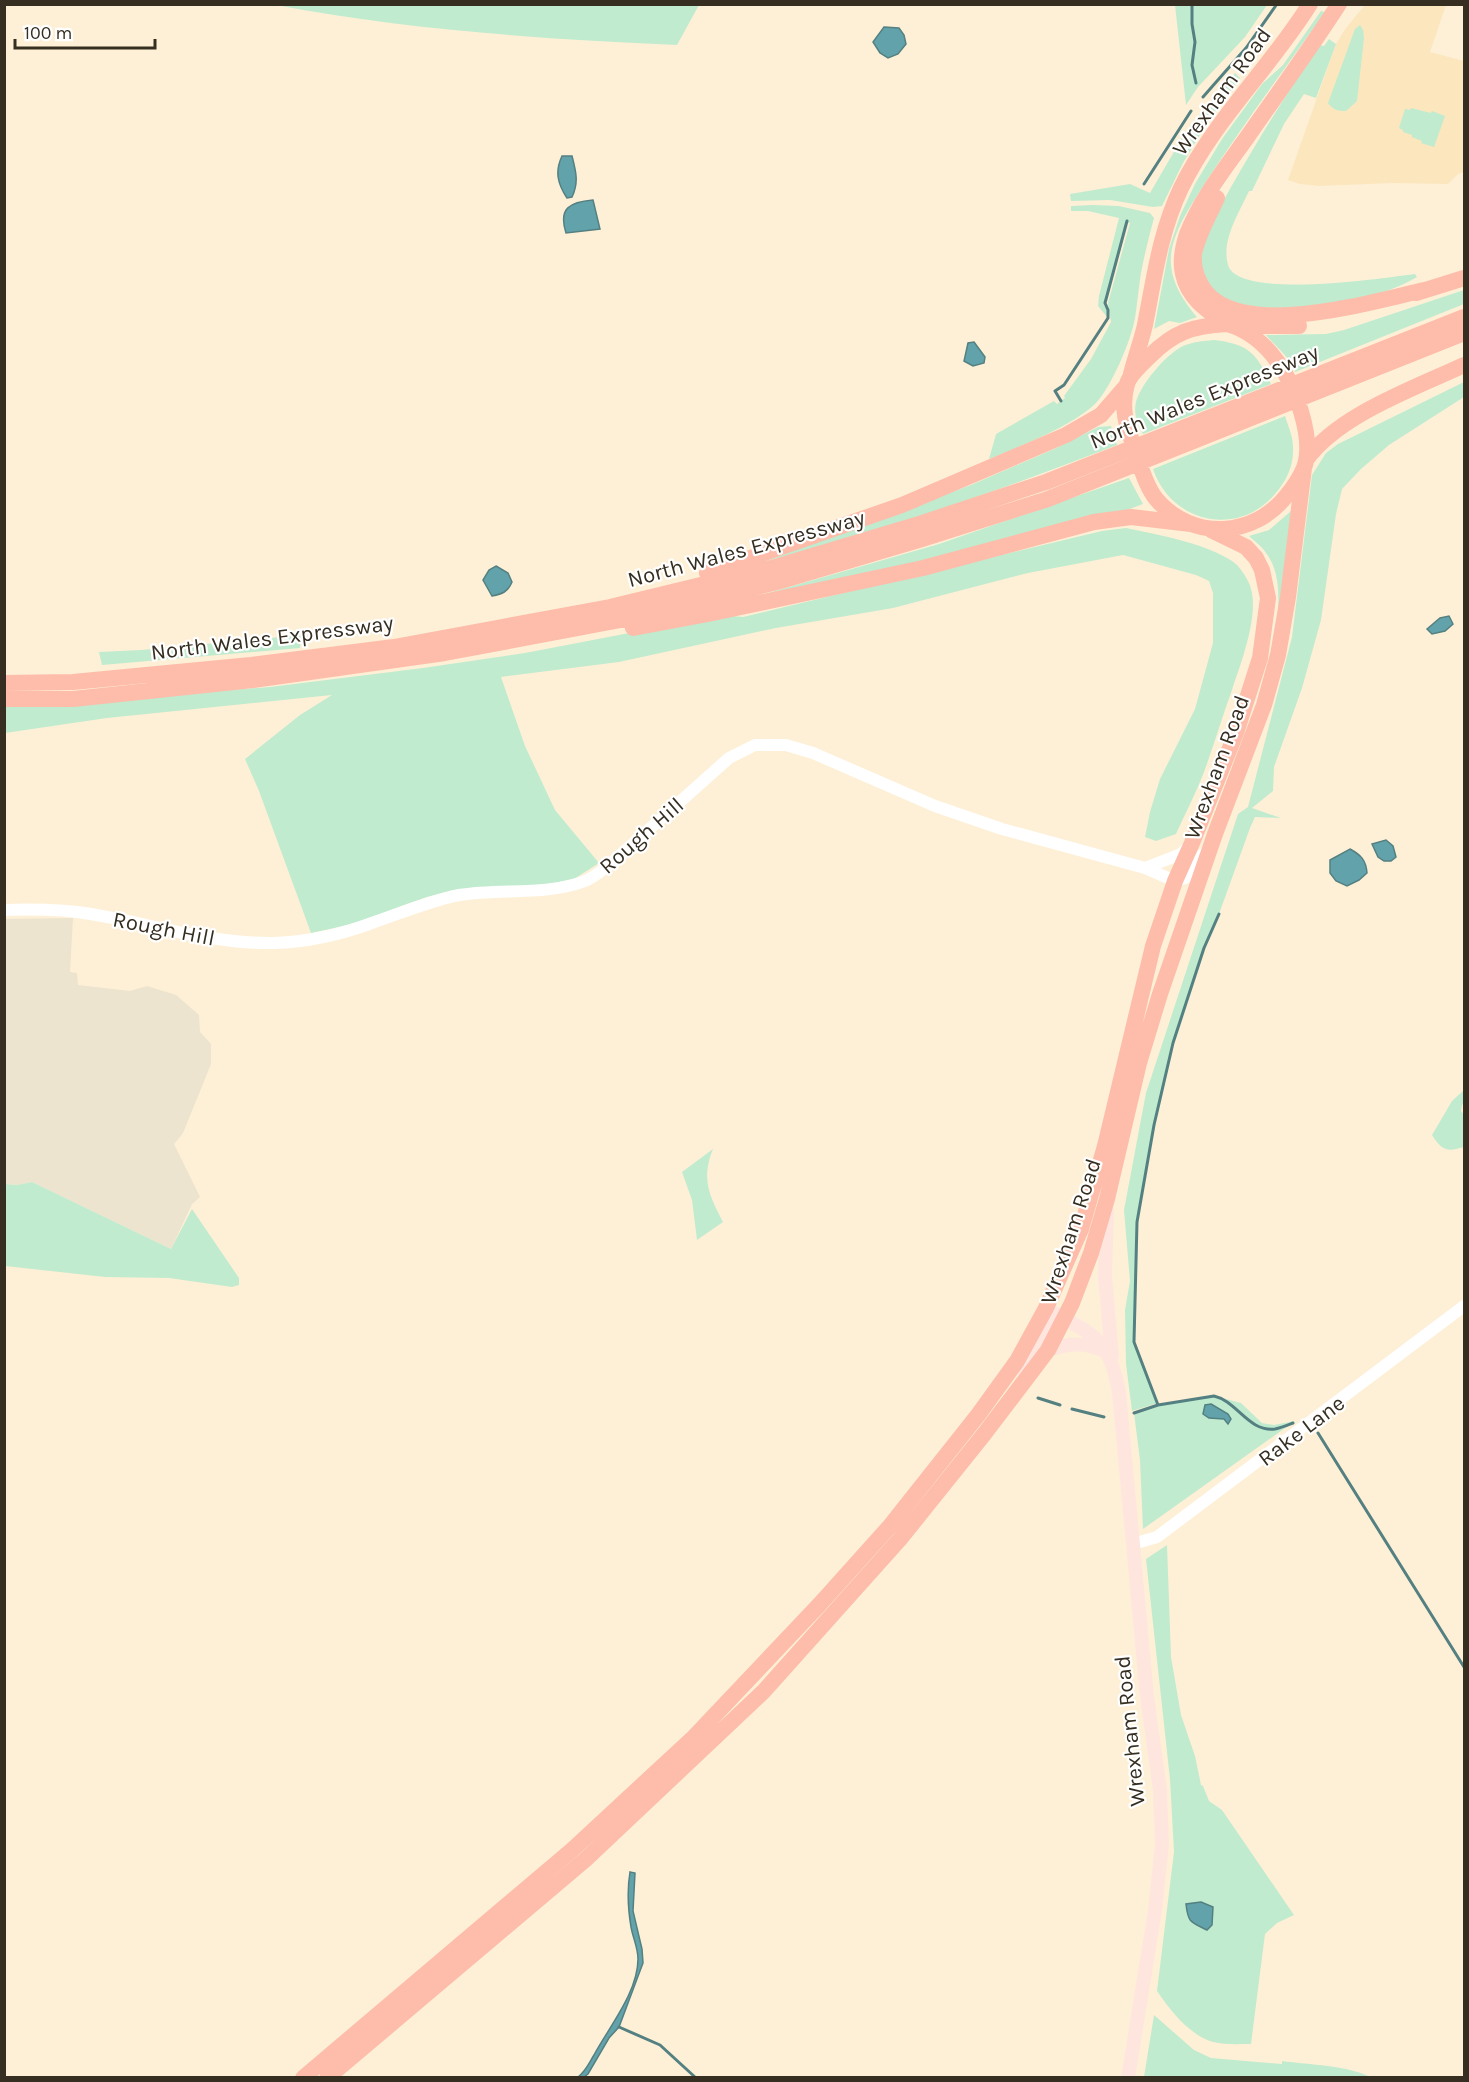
<svg xmlns="http://www.w3.org/2000/svg" width="1469" height="2082" font-family="Karla,sans-serif">
	<style>
		.built { fill: #fbe6be }
		.industrial { fill: #ece4ce }
		.green { fill: #c0ebcf }
		.water { fill: #62a3ab; stroke: #548082; stroke-width: 1.5 }
		.lines { fill: none; stroke-linecap: round; stroke-linejoin: round }
		.stream { stroke: #548082; stroke-width: 3 }
		.tertiary { stroke: #fff; stroke-width: 12 }
		.secondary { stroke: #fee6df; stroke-width: 14 }
		.trunk { stroke: #febcaa; stroke-width: 16 }
		.labels { text-anchor: middle; stroke-width: 4.5; stroke-linejoin: round; paint-order: stroke }
		.street-label { font-size: 22px; fill: #352e21; stroke: #fff }
	</style>
	<rect width="100%" height="100%" fill="#fef0d6"/>
	<path class="built" d="M 1365,5 L 1446,5 L 1430,52 L 1464,61 L 1464,172 L 1458,174 L 1448,184 L 1393,183 L 1319,186 L 1300,184 L 1288,180 L 1336,44 L 1346,28 Z"/>
	<path class="industrial" d="M 73,918 L 70,972 L 77,973 L 78,985 L 130,991 L 147,986 L 176,995 L 199,1015 L 200,1032 L 211,1044 L 211,1064 L 183,1133 L 174,1144 L 200,1197 L 192,1204 L 171,1249 L 32,1182 L 17,1185 L 5,1184 L 4,919 Z"/>
	<path class="green" d="M 276,5 L 699,5 L 677,45 C 543,39 408,30 276,5 Z
		M 1175,5 L 1267,5 L 1245,37 L 1198,87 L 1186,105 Z
		M 1321,11 L 1325,12 C 1286,67 1246,121 1209,177 C 1195,200 1174,227 1171,255 C 1169,279 1182,299 1197,317 L 1180,323 L 1169,321 L 1154,329 L 1169,249 L 1180,216 L 1195,184 L 1222,139 L 1262,84 L 1283,65 Z
		M 1360,25 L 1363,30 L 1364,38 L 1357,101 L 1346,111 C 1338,111 1333,110 1328,103 L 1355,29 Z
		M 1329,39 L 1336,44 L 1316,98 L 1304,94 L 1284,124 L 1252,191 L 1249,191 C 1239,213 1221,240 1228,265 C 1238,300 1385,278 1415,274 L 1417,277 C 1378,300 1317,311 1272,308 C 1248,307 1206,301 1201,271 C 1200,265 1200,255 1202,249 C 1205,233 1223,202 1231,187 C 1259,138 1288,91 1320,45 L 1324,46 Z
		M 1235,73 L 1240,78 L 1211,117 L 1204,113 L 1210,118 L 1183,163 L 1162,206 L 1153,207 L 1110,200 L 1071,201 L 1070,194 L 1130,184 L 1150,193 L 1186,131 Z
		M 1411,108 L 1431,113 L 1432,111 L 1445,116 L 1434,147 L 1421,143 L 1422,141 L 1412,137 L 1412,135 L 1403,132 L 1403,130 L 1399,128 L 1405,109 L 1410,110 Z
		M 1092,205 L 1119,206 L 1150,213 L 1154,218 C 1150,233 1146,248 1143,263 C 1139,281 1138,300 1135,318 C 1131,341 1111,388 1095,404 C 1072,426 1019,447 989,459 L 996,434 L 1054,401 L 1057,404 L 1065,398 L 1064,396 L 1091,359 L 1111,322 L 1108,303 L 1130,223 L 1127,222 L 1105,303 L 1108,310 L 1108,318 L 1098,306 L 1099,296 L 1119,218 L 1088,211 L 1071,211 L 1071,206 Z
		M 1464,290 L 1464,304 L 1295,372 C 1289,356 1277,348 1266,335 L 1326,334 L 1344,330 Z
		M 1214,340 C 1249,344 1256,353 1271,384 L 1143,434 C 1138,424 1133,414 1136,402 C 1141,384 1165,356 1181,347 C 1191,342 1203,341 1214,340 Z
		M 1464,382 L 1464,397 L 1389,445 L 1361,469 L 1342,489 L 1336,514 L 1321,620 L 1302,688 L 1274,767 L 1273,791 L 1252,808 L 1281,818 L 1255,817 L 1250,828 L 1219,914 L 1204,948 L 1173,1043 L 1154,1125 L 1137,1222 L 1134,1342 L 1158,1403 L 1132,1411 L 1126,1364 L 1125,1310 L 1130,1281 L 1124,1210 L 1146,1093 L 1238,814 L 1248,807 L 1292,637 L 1312,475 L 1326,453 L 1338,444 Z
		M 1285,416 C 1288,426 1293,436 1293,447 C 1294,465 1287,480 1275,494 C 1238,538 1171,523 1153,469 Z
		M 1111,426 L 1117,445 C 1001,490 884,532 763,562 L 971,485 L 1054,449 L 1098,427 Z
		M 1129,478 L 1143,504 L 1119,513 L 879,573 L 740,601 L 939,544 Z
		M 1291,511 L 1278,624 C 1278,597 1282,571 1263,549 C 1259,544 1253,540 1249,536 L 1269,530 Z
		M 1126,528 C 1155,534 1215,545 1237,565 C 1244,573 1250,582 1252,593 C 1257,621 1241,663 1232,690 C 1222,717 1214,745 1204,772 C 1196,793 1185,814 1176,834 L 1156,841 L 1145,837 L 1150,812 L 1160,779 L 1195,709 L 1213,643 L 1213,593 L 1209,581 L 1196,575 L 1123,555 L 1028,573 L 893,608 L 776,628 L 619,662 L 501,677 L 525,746 L 555,810 L 599,863 L 574,879 L 549,884 L 458,890 L 427,897 L 353,924 L 311,933 L 259,791 L 245,759 L 300,715 L 332,695 L 107,718 L 5,733 L 4,707 L 270,687 L 423,668 L 525,653 L 723,615 L 743,617 L 1102,531 Z
		M 301,635 L 300,648 L 102,665 L 99,652 L 141,650 Z
		M 1464,1090 L 1464,1103 L 1462,1105 L 1461,1111 L 1464,1115 L 1464,1147 C 1447,1152 1442,1151 1432,1135 L 1452,1101 Z
		M 713,1149 C 701,1179 709,1195 723,1222 L 697,1240 L 692,1200 L 682,1172 Z
		M 32,1182 L 171,1249 L 192,1209 L 239,1278 L 239,1285 L 232,1287 L 169,1278 L 105,1277 L 5,1266 L 5,1184 L 17,1185 Z
		M 1214,1396 L 1241,1403 L 1262,1423 L 1274,1425 L 1295,1421 L 1143,1529 L 1140,1460 L 1134,1413 L 1158,1405 Z
		M 1167,1545 L 1171,1657 L 1181,1715 L 1195,1756 L 1201,1785 L 1203,1786 L 1209,1801 L 1222,1810 L 1294,1915 L 1277,1923 L 1265,1934 L 1251,2044 C 1238,2044 1225,2045 1213,2042 C 1189,2035 1170,2010 1157,1991 L 1174,1852 L 1170,1779 L 1146,1559 Z
		M 1154,2015 L 1194,2050 L 1211,2058 L 1282,2064 L 1282,2061 C 1311,2065 1345,2065 1371,2077 L 1144,2077 Z"/>
	<path class="water" d="M 884,27 L 899,28 L 904,35 L 906,44 L 898,54 L 888,58 L 880,53 L 873,42 Z
		M 562,156 L 572,156 C 576,172 579,182 572,197 L 567,198 C 557,183 555,171 562,156 Z
		M 593,200 L 600,229 L 566,233 C 558,208 570,202 593,200 Z
		M 974,342 L 985,357 L 984,363 L 973,366 L 964,361 L 968,343 Z
		M 496,566 L 508,573 L 512,582 C 508,592 502,594 492,596 L 483,580 L 489,570 Z
		M 1449,616 L 1453,624 L 1445,631 L 1432,634 L 1427,629 L 1440,618 Z
		M 1386,840 L 1393,846 L 1396,857 L 1391,861 L 1384,861 L 1378,857 L 1372,844 Z
		M 1350,849 C 1361,855 1366,860 1367,873 L 1359,880 L 1347,886 L 1336,881 L 1330,873 L 1330,860 Z
		M 1211,1404 L 1228,1414 L 1231,1419 L 1228,1424 L 1224,1419 L 1209,1418 L 1203,1414 L 1205,1405 Z
		M 630,1872 L 635,1873 L 633,1911 L 642,1949 L 643,1963 L 619,2027 L 609,2038 L 588,2074 L 584,2077 L 578,2077 C 586,2071 589,2063 594,2055 C 609,2027 638,1992 638,1959 C 638,1948 633,1938 631,1927 C 628,1909 627,1890 630,1872 Z
		M 1201,1902 L 1213,1907 L 1212,1925 L 1207,1930 C 1191,1922 1188,1923 1186,1904 Z"/>
	<g class="lines">
		<path class="stream" d="M 1192,4 L 1192,24 L 1195,42 L 1192,65 L 1196,83
			M 1203,97 L 1246,48 L 1277,4
			M 1144,184 L 1191,111
			M 1061,401 L 1055,391 L 1064,385 L 1108,318 L 1108,310 L 1105,303 L 1127,221
			M 1038,1398 L 1060,1405
			M 1158,1405 L 1134,1342 L 1137,1222 L 1154,1125 L 1173,1043 L 1204,948 L 1219,914
			M 1072,1409 L 1104,1417
			M 1134,1413 L 1158,1405 L 1214,1396 C 1237,1401 1248,1432 1275,1429 C 1281,1428 1288,1425 1293,1423
			M 1318,1433 L 1464,1667
			M 619,2027 L 660,2045 L 696,2078"/>
		<path class="tertiary" d="M 1145,868 L 1181,854 L 1189,846
			M 4,910 C 33,909 62,909 91,914 C 152,924 211,944 274,943 C 307,942 342,934 372,923 C 401,913 429,901 459,895 C 500,888 546,896 585,881 C 593,878 601,871 608,866 L 729,758 L 755,745 L 786,745 L 813,753 L 935,806 L 1002,829 L 1145,868 L 1175,881 L 1185,878 L 1192,872 L 1203,854
			M 1133,1544 L 1157,1537 L 1464,1306"/>
		<path class="secondary" d="M 1107,1211 L 1105,1275 L 1112,1356
			M 1046,1308 C 1092,1336 1108,1333 1119,1392 L 1147,1697 L 1160,1790 L 1162,1844 L 1155,1910 L 1128,2078
			M 1048,1350 C 1069,1343 1085,1342 1105,1351
			M 1017,1368 L 1031,1353 L 1056,1314"/>
		<path class="trunk" d="M 1217,198 C 1209,216 1198,234 1194,254 C 1193,264 1196,276 1201,285 C 1233,344 1374,301 1424,290
			M 1416,293 L 1464,278
			M 1227,324 C 1247,329 1265,344 1277,361 C 1295,385 1315,439 1304,468 C 1300,477 1294,487 1287,495 C 1254,538 1193,541 1157,500 C 1146,487 1141,467 1135,450 C 1127,428 1120,408 1127,384 C 1130,374 1142,364 1150,356 C 1174,332 1192,326 1227,324 Z
			M 1227,324 C 1208,311 1188,299 1183,274 C 1180,261 1183,246 1187,234 C 1201,198 1226,167 1248,136 C 1278,93 1310,49 1339,4
			M 1238,326 L 1299,326
			M 1131,374 C 1135,358 1141,342 1145,325 C 1154,279 1160,232 1181,188 C 1214,120 1270,68 1310,4
			M 1306,460 C 1338,415 1415,388 1464,365
			M 707,573 L 902,505 L 1066,435 L 1101,415 L 1127,385
			M 633,628 L 708,614 L 923,568 L 1094,522 L 1131,517 L 1191,524
			M 4,683 L 73,682 L 251,665 L 394,647 L 610,607 L 779,566 L 916,525 L 1046,482 L 1464,317
			M 4,699 L 73,699 L 253,680 L 445,653 L 626,619 L 777,582 L 922,539 L 1048,499 L 1464,333
			M 303,2078 L 572,1850 L 694,1737 L 819,1605 L 890,1526 L 978,1415 L 1017,1361 L 1046,1308 L 1081,1229 L 1105,1146 L 1153,946 L 1175,881 L 1192,843 L 1236,733 L 1260,658 L 1268,598 L 1262,570 L 1256,558 L 1246,547 L 1211,530
			M 327,2078 L 585,1860 L 764,1691 L 900,1539 L 985,1433 L 1048,1350 L 1072,1303 L 1091,1253 L 1107,1199 L 1139,1063 L 1160,994 L 1215,834 L 1264,705 L 1278,655 L 1288,597 L 1304,468"/>
	</g>
	<g class="labels">
		<g class="street-label">
			<text transform="translate(1221 91) rotate(-54)" y="8">Wrexham Road</text>
			<text transform="translate(1204 396) rotate(-22)" y="8">North Wales Expressway</text>
			<text transform="translate(746 548) rotate(-15)" y="8">North Wales Expressway</text>
			<text transform="translate(272 637) rotate(-7)" y="8">North Wales Expressway</text>
			<text transform="translate(1216 767) rotate(-70)" y="8">Wrexham Road</text>
			<text transform="translate(641 835) rotate(-41)" y="8">Rough Hill</text>
			<text transform="translate(164 928) rotate(11)" y="8">Rough Hill</text>
			<text transform="translate(1070 1231) rotate(-72)" y="8">Wrexham Road</text>
			<text transform="translate(1301 1430) rotate(-37)" y="8">Rake Lane</text>
			<text transform="translate(1129 1731) rotate(-96)" y="8">Wrexham Road</text>
		</g>
	</g>
	<rect width="1469" height="2082" fill="none" stroke="#352e21" stroke-width="12"/>
	<path d="M15 39v9h140v-9" fill="none" stroke="#352e21" stroke-width="3"/>
	<text x="24" y="39" font-size="18" fill="#352e21" stroke="#ffffff" stroke-width="4.5" paint-order="stroke">100 m</text>
</svg>
